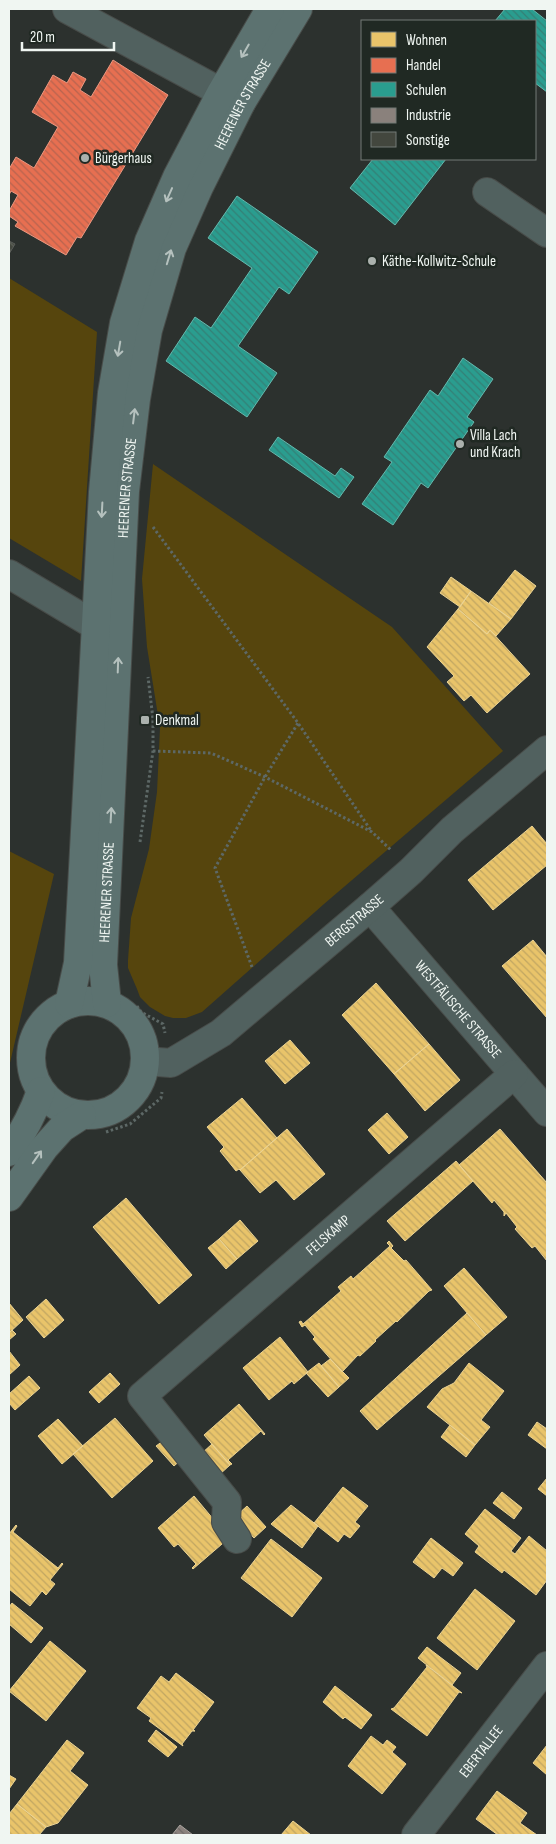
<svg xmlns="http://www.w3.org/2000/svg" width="556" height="1844" font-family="'Sofia Sans Condensed',sans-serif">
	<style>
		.green { fill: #56450d }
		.homes { fill: url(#homes-back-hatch); stroke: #ebd393 }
		.shops { fill: url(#shops-back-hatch); stroke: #ea9881 }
		.schools { fill: url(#schools-back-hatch); stroke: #65b8ad }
		.industry { fill: url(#industry-back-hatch); stroke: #a9a49f }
		.building { fill: url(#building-back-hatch); stroke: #5a5d59 }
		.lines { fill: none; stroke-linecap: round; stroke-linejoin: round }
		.minor-casing { stroke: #484c49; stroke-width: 30 }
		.major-casing { stroke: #484c49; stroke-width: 30 }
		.path { stroke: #5d6866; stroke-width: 3; stroke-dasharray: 2.5 2.5; stroke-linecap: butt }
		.minor { stroke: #51615f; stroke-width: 28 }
		.major { stroke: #5c7270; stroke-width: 28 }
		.oneway { stroke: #b5c1be }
		.poi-dot { fill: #abb1ad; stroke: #202923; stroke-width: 2 }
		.labels { text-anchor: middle; stroke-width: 5; stroke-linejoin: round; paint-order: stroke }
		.street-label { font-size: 15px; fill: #f0f6f2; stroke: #202923 }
		.poi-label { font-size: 15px; fill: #f0f6f2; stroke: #202923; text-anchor: start }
	</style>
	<defs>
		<pattern id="homes-back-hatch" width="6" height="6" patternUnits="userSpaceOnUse" patternTransform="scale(1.25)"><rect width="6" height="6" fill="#e9c46a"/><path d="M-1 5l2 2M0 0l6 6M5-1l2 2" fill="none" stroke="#c1a662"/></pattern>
		<pattern id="shops-back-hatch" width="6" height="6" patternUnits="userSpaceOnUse" patternTransform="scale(1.25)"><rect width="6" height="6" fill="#e76f51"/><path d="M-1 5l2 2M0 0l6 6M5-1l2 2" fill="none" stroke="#b7644f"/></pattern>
		<pattern id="schools-back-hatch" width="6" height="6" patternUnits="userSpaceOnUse" patternTransform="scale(1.25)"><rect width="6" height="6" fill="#2a9d8f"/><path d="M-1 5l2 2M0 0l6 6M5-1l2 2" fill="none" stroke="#348076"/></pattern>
		<pattern id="industry-back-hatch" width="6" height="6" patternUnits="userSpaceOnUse" patternTransform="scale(1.25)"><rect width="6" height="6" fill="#8a817c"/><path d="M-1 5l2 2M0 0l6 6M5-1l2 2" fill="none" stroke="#706b68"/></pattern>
		<pattern id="building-back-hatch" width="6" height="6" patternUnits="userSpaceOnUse" patternTransform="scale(1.25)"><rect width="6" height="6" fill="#43473e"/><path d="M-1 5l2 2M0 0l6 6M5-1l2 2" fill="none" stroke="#5e625a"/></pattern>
	</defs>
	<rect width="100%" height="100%" fill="#2c312e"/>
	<path class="green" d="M 9,278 L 97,332 L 81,581 L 9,538 Z
		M 153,464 L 392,627 L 503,751 L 324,904 L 202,1012 L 186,1018 L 173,1018 L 165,1016 L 150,1007 L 140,997 L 137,989 L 128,968 L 128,960 L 131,918 L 149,849 L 157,792 L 160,728 L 147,647 L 142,579 Z
		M 9,851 L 54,874 L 9,1067 Z"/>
	<path class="homes" d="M 515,570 L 536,586 L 511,619 L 489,603 Z
		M 451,577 L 471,591 L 460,607 L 440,593 Z
		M 471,591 L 511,619 L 496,636 L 490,630 L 487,634 L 458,609 Z
		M 458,609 L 487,634 L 490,630 L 530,674 L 487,713 L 471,695 L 464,701 L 447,682 L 454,676 L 427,647 Z
		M 532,826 L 547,844 L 547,865 L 493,910 L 468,880 Z
		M 533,940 L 547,957 L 547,1018 L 502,966 Z
		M 376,983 L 429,1044 L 394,1074 L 342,1015 Z
		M 290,1040 L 310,1063 L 285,1084 L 265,1061 Z
		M 429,1044 L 460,1080 L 425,1111 L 394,1074 Z
		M 242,1098 L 277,1138 L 240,1170 L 239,1169 L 236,1171 L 220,1151 L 224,1147 L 207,1127 Z
		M 387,1113 L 408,1137 L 389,1154 L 368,1130 Z
		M 287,1129 L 325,1174 L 294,1200 L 276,1180 L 260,1193 L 240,1170 Z
		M 500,1129 L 547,1183 L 547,1261 L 535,1246 L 532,1248 L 515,1229 L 517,1227 L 506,1213 L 504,1216 L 504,1212 L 494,1200 L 492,1203 L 459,1165 Z
		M 456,1161 L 473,1181 L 405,1241 L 387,1221 Z
		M 126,1198 L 192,1275 L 159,1304 L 93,1227 Z
		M 240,1220 L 258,1241 L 237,1259 L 219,1239 Z
		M 219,1239 L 237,1259 L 226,1269 L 208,1248 Z
		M 389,1241 L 393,1246 L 391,1248 L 404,1261 L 406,1260 L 432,1290 L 429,1291 L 397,1322 L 396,1321 L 375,1340 L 376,1341 L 360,1356 L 358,1355 L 342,1372 L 313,1339 L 315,1337 L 305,1325 L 302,1327 L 299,1322 L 301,1321 L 303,1324 L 341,1291 L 338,1287 L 351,1276 L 353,1279 L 390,1246 L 387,1243 Z
		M 464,1268 L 507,1317 L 486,1335 L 444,1286 Z
		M 46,1299 L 64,1320 L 44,1338 L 26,1317 Z
		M 9,1303 L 23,1320 L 9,1333 Z
		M 467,1313 L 486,1335 L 377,1430 L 360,1411 Z
		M 12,1330 L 16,1334 L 9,1340 L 9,1333 Z
		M 280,1337 L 308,1372 L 294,1384 L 292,1381 L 269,1400 L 243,1368 Z
		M 9,1351 L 20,1365 L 9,1375 Z
		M 330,1359 L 349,1378 L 339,1387 L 321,1366 Z
		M 319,1363 L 339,1387 L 328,1397 L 306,1373 Z
		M 469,1363 L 504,1391 L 481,1420 L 490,1427 L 475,1445 L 427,1407 L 442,1389 L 454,1383 Z
		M 110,1373 L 120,1384 L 99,1403 L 89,1392 Z
		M 29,1376 L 40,1388 L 15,1410 L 9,1403 L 9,1394 Z
		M 239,1404 L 265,1434 L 264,1435 L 261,1431 L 228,1460 L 232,1464 L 230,1465 L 204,1435 Z
		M 115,1418 L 153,1461 L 112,1498 L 73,1454 Z
		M 58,1419 L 83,1446 L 62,1464 L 38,1436 Z
		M 537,1422 L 547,1429 L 547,1449 L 528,1435 Z
		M 450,1425 L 475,1445 L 466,1457 L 441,1437 Z
		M 167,1438 L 184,1457 L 174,1466 L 156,1446 Z
		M 212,1444 L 230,1465 L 219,1475 L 201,1454 Z
		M 547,1478 L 547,1496 L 538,1489 Z
		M 343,1487 L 368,1506 L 355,1522 L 360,1526 L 350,1538 L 344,1534 L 338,1542 L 314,1523 Z
		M 502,1492 L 522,1508 L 514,1519 L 493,1503 Z
		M 194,1496 L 229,1538 L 193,1569 L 192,1568 L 196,1564 L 178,1544 L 174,1547 L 158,1528 Z
		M 291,1505 L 318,1526 L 302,1548 L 271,1524 Z
		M 247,1506 L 266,1527 L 254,1538 L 235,1517 Z
		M 485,1509 L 521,1538 L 511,1551 L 515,1554 L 529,1536 L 547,1551 L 547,1580 L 536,1595 L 504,1570 L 502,1573 L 475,1552 L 479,1546 L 465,1534 Z
		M 16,1525 L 17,1526 L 13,1532 L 58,1568 L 62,1563 L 63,1564 L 50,1580 L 55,1584 L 46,1595 L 42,1591 L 30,1606 L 9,1589 L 9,1534 Z
		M 431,1538 L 463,1563 L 453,1576 L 442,1568 L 434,1578 L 413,1562 Z
		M 271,1539 L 322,1578 L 292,1617 L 241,1578 Z
		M 475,1589 L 515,1621 L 477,1670 L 437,1638 Z
		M 12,1603 L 43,1628 L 31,1643 L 9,1624 L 9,1607 Z
		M 50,1641 L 86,1671 L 46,1721 L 9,1691 Z
		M 427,1647 L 461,1673 L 452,1685 L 418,1658 Z
		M 426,1665 L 462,1693 L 459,1692 L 427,1736 L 391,1709 L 394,1708 L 427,1667 Z
		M 176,1673 L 214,1702 L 193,1730 L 195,1731 L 192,1731 L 182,1744 L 183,1746 L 149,1721 L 151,1718 L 137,1708 L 161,1676 L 169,1682 Z
		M 335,1686 L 372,1715 L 361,1729 L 345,1717 L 343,1719 L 323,1702 Z
		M 156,1730 L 177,1747 L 168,1757 L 148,1741 Z
		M 371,1736 L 383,1745 L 387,1740 L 396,1747 L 392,1752 L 406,1764 L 382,1794 L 348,1766 Z
		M 67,1740 L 84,1753 L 70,1771 L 88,1785 L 58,1823 L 46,1827 L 17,1804 Z
		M 547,1745 L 547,1775 L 533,1763 Z
		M 9,1775 L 16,1779 L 9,1789 Z
		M 497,1791 L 527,1813 L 520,1823 L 537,1835 L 498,1835 L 476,1819 Z
		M 17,1804 L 46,1827 L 39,1835 L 9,1835 L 9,1814 Z
		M 293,1821 L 311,1835 L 281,1835 Z"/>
	<path class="shops" d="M 113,60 L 168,95 L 81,238 L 77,237 L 66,255 L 15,226 L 18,222 L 9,216 L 9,211 L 18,195 L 11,191 L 9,195 L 9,169 L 16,157 L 34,168 L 58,127 L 32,112 L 53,75 L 67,83 L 73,72 L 86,79 L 80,90 L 91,97 Z"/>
	<path class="schools" d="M 505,9 L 532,9 L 547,21 L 547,92 L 535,83 L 535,21 L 495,21 Z
		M 373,159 L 446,159 L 395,225 L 350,188 Z
		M 237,196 L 318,252 L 289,294 L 279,287 L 238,346 L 277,373 L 247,417 L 166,361 L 195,317 L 211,328 L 252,268 L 208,238 Z
		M 463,358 L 493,379 L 467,417 L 474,422 L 428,488 L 421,483 L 393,525 L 362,504 L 392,462 L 384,457 L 430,390 L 438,396 Z
		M 278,437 L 335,476 L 341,468 L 354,477 L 339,498 L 269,450 Z"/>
	<path class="industry" d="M 180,1825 L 193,1835 L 172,1835 Z"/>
	<path class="building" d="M 9,241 L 15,244 L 9,254 Z"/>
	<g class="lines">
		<g class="minor-casing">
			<g id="minor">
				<path d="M 67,9 L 241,103"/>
				<path d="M 487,192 L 547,233"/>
				<path d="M 9,574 L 96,626"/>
				<path id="s1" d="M 370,907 L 547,1112"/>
				<path id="s2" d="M 145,1061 L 171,1063 L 221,1033 L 370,907 L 411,871 L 452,830 L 547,750"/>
				<path id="s3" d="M 237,1539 L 226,1522 L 227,1502 L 142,1396 L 514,1074"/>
				<path id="s4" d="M 416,1835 L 547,1666"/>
			</g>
		</g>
		<g class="major-casing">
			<g id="major">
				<circle cx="88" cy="1058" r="57"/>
				<path id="s5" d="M 107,1003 L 103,965 L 125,491 L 136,399 L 148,330 L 172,248 L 199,187 L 241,103 L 298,9"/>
				<path d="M 69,1004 L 78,963 L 103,492 L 112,393 L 124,323 L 149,241 L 177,177 L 221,93 L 270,9"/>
				<path d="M 9,1152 C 23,1133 33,1114 41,1091"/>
				<path d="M 9,1197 L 44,1148 L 62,1128 L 82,1115"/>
			</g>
		</g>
		<path class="path" d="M 153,527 L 298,723 L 372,832
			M 153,751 L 211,753 L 265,777 L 372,832 L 392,851
			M 140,842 L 153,751 L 153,719 L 148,677
			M 252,967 L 215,868 L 265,777 L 298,723
			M 137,1006 L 141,1012 L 163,1024 L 165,1033
			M 106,1132 L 130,1124 L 161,1098 L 162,1092"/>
		<use href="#minor" class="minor"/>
		<use href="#major" class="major"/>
	</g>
	<defs><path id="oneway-shaft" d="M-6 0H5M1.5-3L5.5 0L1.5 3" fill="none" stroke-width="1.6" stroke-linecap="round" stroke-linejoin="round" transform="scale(1.25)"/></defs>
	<g class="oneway">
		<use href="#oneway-shaft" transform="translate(245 51) rotate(120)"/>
		<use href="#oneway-shaft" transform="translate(169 195) rotate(114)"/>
		<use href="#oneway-shaft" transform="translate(169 257) rotate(-73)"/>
		<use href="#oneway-shaft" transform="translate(119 349) rotate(100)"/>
		<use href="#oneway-shaft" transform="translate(134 416) rotate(-83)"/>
		<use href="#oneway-shaft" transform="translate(102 510) rotate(93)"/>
		<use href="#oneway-shaft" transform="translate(118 665) rotate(-88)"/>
		<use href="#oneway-shaft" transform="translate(111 815) rotate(-87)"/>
		<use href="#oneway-shaft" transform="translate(37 1157) rotate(-55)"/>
	</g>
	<g class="poi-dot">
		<circle cx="85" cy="158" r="5"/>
		<circle cx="372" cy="261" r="5"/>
		<circle cx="460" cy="444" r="5"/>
		<rect x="140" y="715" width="10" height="10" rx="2.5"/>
	</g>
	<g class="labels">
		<g class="street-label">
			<text dy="5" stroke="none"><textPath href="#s5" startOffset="921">HEERENER STRASSE</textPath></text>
			<text dy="5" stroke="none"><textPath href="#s5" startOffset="516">HEERENER STRASSE</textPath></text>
			<text dy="5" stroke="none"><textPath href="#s5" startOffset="111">HEERENER STRASSE</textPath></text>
			<text dy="5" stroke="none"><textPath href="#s2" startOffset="259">BERGSTRASSE</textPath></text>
			<text dy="5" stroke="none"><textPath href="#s1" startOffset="135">WESTFÄLISCHE STRASSE</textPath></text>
			<text dy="5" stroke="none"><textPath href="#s3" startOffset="422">FELSKAMP</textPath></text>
			<text dy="5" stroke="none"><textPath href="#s4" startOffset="106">EBERTALLEE</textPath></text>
		</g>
		<g class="poi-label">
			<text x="95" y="163">Bürgerhaus</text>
			<text x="382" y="266">Käthe-Kollwitz-Schule</text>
			<text x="470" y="440">Villa Lach<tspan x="470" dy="17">und Krach</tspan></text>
			<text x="155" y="725">Denkmal</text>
		</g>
	</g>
	<rect width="556" height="1844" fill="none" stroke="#f0f6f2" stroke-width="20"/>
	<rect x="361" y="20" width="175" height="140" fill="#202923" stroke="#737b76"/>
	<rect x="371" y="32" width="25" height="15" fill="#e9c46a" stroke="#737b76"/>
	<text x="406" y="45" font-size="15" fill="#f0f6f2">Wohnen</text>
	<rect x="371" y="58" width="25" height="15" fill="#e76f51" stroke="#737b76"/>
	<text x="406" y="70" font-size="15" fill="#f0f6f2">Handel</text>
	<rect x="371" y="82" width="25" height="15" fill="#2a9d8f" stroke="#737b76"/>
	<text x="406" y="95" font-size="15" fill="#f0f6f2">Schulen</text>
	<rect x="371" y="108" width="25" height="15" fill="#8a817c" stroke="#737b76"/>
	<text x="406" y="120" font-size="15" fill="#f0f6f2">Industrie</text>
	<rect x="371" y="132" width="25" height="15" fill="#43473e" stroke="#737b76"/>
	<text x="406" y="145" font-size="15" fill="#f0f6f2">Sonstige</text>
	<path d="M22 42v8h92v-8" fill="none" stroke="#f0f6f2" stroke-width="2.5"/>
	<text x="30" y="42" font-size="15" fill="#f0f6f2" stroke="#202923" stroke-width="4" paint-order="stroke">20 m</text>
</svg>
